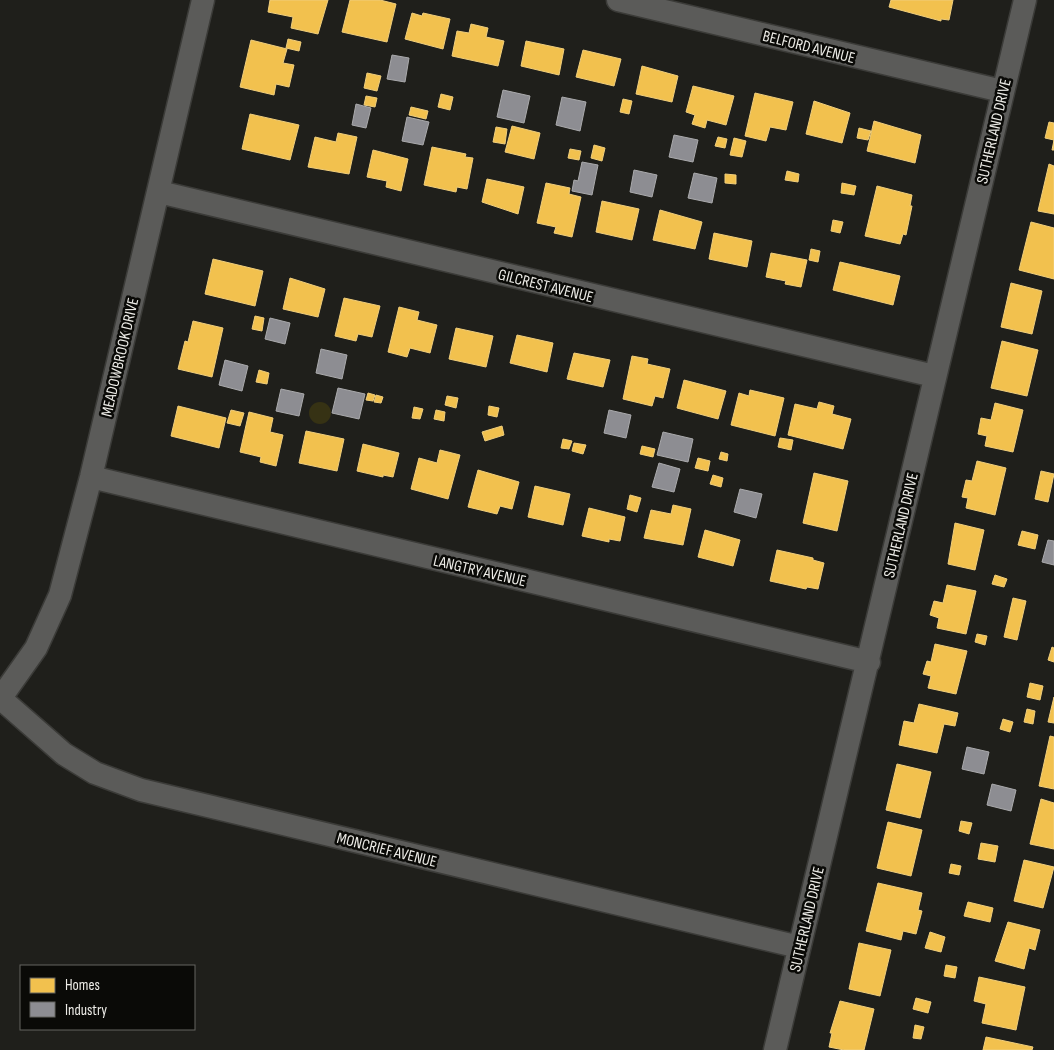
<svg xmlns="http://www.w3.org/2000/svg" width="1054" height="1050" font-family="'Sofia Sans Condensed',sans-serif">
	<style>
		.water { fill: #363214 }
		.homes { fill: #f2c14e; stroke: #f0ce7c }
		.industry { fill: #8d8d92; stroke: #aaaaac }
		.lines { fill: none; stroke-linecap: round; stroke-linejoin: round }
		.minor-casing { stroke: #3b3b38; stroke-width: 25 }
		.minor { stroke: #5b5b59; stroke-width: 22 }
		.labels { text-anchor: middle; stroke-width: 5; stroke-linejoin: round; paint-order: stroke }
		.street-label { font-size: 16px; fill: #edece7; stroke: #0a0a07 }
	</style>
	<rect width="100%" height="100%" fill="#1f1f1b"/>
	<path class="water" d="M309 413a11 11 0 1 1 22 0a11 11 0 1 1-22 0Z"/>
	<path class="homes" d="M 270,0 L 328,0 L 318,34 L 291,28 L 293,17 L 268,12 Z
		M 350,0 L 380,0 L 396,4 L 387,42 L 342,32 Z
		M 891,0 L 953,0 L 949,20 L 941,19 L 941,21 L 889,7 Z
		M 412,13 L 422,16 L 423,13 L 450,19 L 443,49 L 405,39 Z
		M 471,24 L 488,28 L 486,37 L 504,41 L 498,66 L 452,56 L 457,31 L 469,33 Z
		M 288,39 L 301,42 L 299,51 L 286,48 Z
		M 251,40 L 287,49 L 283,63 L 294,65 L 289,87 L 276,84 L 274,95 L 240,87 Z
		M 526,41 L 564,49 L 559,75 L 521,66 Z
		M 583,50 L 621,59 L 614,86 L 576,77 Z
		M 642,66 L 678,76 L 672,102 L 636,94 Z
		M 367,73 L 381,76 L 377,91 L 364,88 Z
		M 693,86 L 734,96 L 726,125 L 707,120 L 705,128 L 692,124 L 695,115 L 686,112 Z
		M 755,93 L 793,102 L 786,130 L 770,127 L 766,141 L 745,136 Z
		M 441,94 L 453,97 L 450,110 L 438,107 Z
		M 366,96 L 377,98 L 375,107 L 364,105 Z
		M 623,99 L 632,101 L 629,114 L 620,112 Z
		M 814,101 L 850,113 L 842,143 L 806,134 Z
		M 411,107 L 428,111 L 426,119 L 409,115 Z
		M 250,114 L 299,125 L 290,160 L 242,149 Z
		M 874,121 L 921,135 L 915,163 L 867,151 Z
		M 1049,122 L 1054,123 L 1054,150 L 1052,150 L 1054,140 L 1045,138 Z
		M 512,126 L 540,133 L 534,159 L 505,152 Z
		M 496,127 L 507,129 L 505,144 L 493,142 Z
		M 859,128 L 871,131 L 868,140 L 857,138 Z
		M 338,133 L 357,137 L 349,174 L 308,167 L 315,137 L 336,142 Z
		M 718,137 L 727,139 L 725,148 L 715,146 Z
		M 734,138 L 746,141 L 742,157 L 730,155 Z
		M 594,145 L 605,148 L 602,161 L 591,158 Z
		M 432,147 L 466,154 L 465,157 L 473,158 L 467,189 L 457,187 L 456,192 L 424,185 Z
		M 570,149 L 581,151 L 579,160 L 568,158 Z
		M 373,150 L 408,159 L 401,191 L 386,187 L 387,181 L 367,177 Z
		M 1049,164 L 1054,166 L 1054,214 L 1038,211 Z
		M 787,171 L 799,174 L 798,182 L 785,180 Z
		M 725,174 L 736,175 L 736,184 L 725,183 Z
		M 487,179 L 524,187 L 518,214 L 482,202 Z
		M 546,183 L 570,188 L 569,194 L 581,197 L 572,237 L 554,233 L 556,227 L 537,223 Z
		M 842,183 L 856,186 L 854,195 L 841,193 Z
		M 877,186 L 912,195 L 910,206 L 912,206 L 906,235 L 903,234 L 900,244 L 865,236 Z
		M 602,201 L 639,209 L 632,240 L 596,232 Z
		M 660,210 L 702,222 L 695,249 L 653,240 Z
		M 833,220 L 843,222 L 840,233 L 831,231 Z
		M 1031,222 L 1054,228 L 1054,279 L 1019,270 Z
		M 714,233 L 752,241 L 747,267 L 709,259 Z
		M 811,249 L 820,251 L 818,262 L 809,260 Z
		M 771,253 L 807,260 L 801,287 L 785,284 L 786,281 L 766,277 Z
		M 213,259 L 263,271 L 255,306 L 205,294 Z
		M 840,262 L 900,276 L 893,305 L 833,290 Z
		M 290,278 L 325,289 L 318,317 L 283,309 Z
		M 1011,283 L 1042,291 L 1032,334 L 1001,327 Z
		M 344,298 L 380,306 L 372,337 L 358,334 L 356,341 L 335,336 Z
		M 399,307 L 419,312 L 417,320 L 437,325 L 430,353 L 410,348 L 407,357 L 388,352 Z
		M 255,316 L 264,318 L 262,331 L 252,329 Z
		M 193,321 L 223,328 L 212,377 L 178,369 L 185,341 L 188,342 Z
		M 456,328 L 493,336 L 486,367 L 449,359 Z
		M 517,335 L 553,343 L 547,372 L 510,363 Z
		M 1002,341 L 1038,350 L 1027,396 L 991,388 Z
		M 574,353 L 610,360 L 603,387 L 567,379 Z
		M 632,356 L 648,359 L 647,364 L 670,369 L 663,398 L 655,396 L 652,406 L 623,399 Z
		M 259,370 L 269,373 L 267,384 L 256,382 Z
		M 684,380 L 726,391 L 718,419 L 677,408 Z
		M 750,390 L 784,398 L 775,436 L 731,425 L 739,393 L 749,396 Z
		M 368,393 L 375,395 L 373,401 L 366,400 Z
		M 376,395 L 383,397 L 381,403 L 374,402 Z
		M 447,396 L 458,398 L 456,408 L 445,405 Z
		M 819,402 L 834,406 L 832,414 L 851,419 L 843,449 L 788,435 L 795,404 L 817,409 Z
		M 995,403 L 1023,410 L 1013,452 L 985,446 L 987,436 L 978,434 L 981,418 L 991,420 Z
		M 178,406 L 226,418 L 219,448 L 171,436 Z
		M 489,406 L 499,408 L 497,417 L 488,415 Z
		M 414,407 L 423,409 L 420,419 L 412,418 Z
		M 231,410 L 244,413 L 240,426 L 227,423 Z
		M 436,410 L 445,412 L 444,421 L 434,419 Z
		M 249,412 L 273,418 L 270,432 L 283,435 L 276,466 L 260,462 L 261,457 L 240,452 Z
		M 502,426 L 504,435 L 485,441 L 482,432 Z
		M 306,431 L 344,439 L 337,471 L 299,463 Z
		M 780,438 L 793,440 L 791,450 L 778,447 Z
		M 563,439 L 572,441 L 569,449 L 561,448 Z
		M 574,443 L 586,445 L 583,454 L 572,451 Z
		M 363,444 L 399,453 L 393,477 L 383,475 L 383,477 L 357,471 Z
		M 642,446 L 655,449 L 653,457 L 640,454 Z
		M 440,450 L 460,455 L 448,499 L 411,489 L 419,458 L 437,463 Z
		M 721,452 L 728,454 L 727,461 L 719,459 Z
		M 698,458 L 710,461 L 708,471 L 695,468 Z
		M 977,461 L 1006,468 L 995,515 L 966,508 L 968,498 L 962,497 L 966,480 L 972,481 Z
		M 478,470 L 519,482 L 512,509 L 500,506 L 497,514 L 468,507 Z
		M 1041,471 L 1054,474 L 1048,502 L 1035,499 Z
		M 814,473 L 848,481 L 837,531 L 803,523 Z
		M 713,475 L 723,478 L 721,487 L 710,484 Z
		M 535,486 L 570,494 L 563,525 L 528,517 Z
		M 630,495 L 641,498 L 637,512 L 627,509 Z
		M 673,505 L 691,509 L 683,545 L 644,538 L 651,510 L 671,514 Z
		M 589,508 L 625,517 L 620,541 L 609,539 L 609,542 L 582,536 Z
		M 955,523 L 984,530 L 975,570 L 948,564 Z
		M 705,530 L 740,540 L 733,566 L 698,557 Z
		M 1022,531 L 1038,535 L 1035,549 L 1018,545 Z
		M 777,550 L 813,558 L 813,560 L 824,563 L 818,589 L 807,587 L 806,589 L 770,581 Z
		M 995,575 L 1007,579 L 1004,587 L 992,584 Z
		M 947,585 L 976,591 L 966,634 L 937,628 L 939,618 L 930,615 L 934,601 L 943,603 Z
		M 1013,598 L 1026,601 L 1017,640 L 1004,637 Z
		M 977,634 L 987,636 L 985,645 L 975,642 Z
		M 935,644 L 967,651 L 956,694 L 928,688 L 931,676 L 923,674 L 927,661 L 931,662 Z
		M 1052,647 L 1054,648 L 1054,662 L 1048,660 Z
		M 1030,683 L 1043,686 L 1040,700 L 1027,697 Z
		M 1054,697 L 1054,723 L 1048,722 Z
		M 919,704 L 958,713 L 955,726 L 944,724 L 937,753 L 899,745 L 904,721 L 914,723 Z
		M 1027,709 L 1035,711 L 1033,724 L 1024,722 Z
		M 1003,719 L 1013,722 L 1010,732 L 1000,729 Z
		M 1050,736 L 1054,737 L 1054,789 L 1039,786 Z
		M 897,764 L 931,772 L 920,818 L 886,810 Z
		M 1041,799 L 1054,803 L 1054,849 L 1030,844 Z
		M 961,821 L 972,823 L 969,834 L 959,831 Z
		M 888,822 L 922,830 L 911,876 L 877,868 Z
		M 981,843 L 998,846 L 995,862 L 978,859 Z
		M 1024,860 L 1054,867 L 1043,908 L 1014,901 Z
		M 951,864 L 961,866 L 959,875 L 949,873 Z
		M 878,883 L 922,893 L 918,910 L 922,911 L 916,934 L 903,931 L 901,940 L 866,931 Z
		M 968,902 L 993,908 L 990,922 L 964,916 Z
		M 1008,922 L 1040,930 L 1035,950 L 1029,948 L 1024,969 L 995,961 Z
		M 930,932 L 945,937 L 941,952 L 925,948 Z
		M 859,943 L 891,950 L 880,996 L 849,989 Z
		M 946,965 L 957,967 L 955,978 L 944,976 Z
		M 979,977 L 1025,987 L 1016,1030 L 982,1023 L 986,1004 L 974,1001 Z
		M 916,998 L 931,1002 L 928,1013 L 913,1009 Z
		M 840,1001 L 874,1009 L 864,1050 L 844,1050 L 829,1047 L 832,1033 L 830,1033 Z
		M 915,1025 L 924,1027 L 921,1039 L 913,1038 Z
		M 986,1037 L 1033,1047 L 1032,1050 L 983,1050 Z"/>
	<path class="industry" d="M 392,55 L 409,58 L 405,82 L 387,79 Z
		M 503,90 L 530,96 L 524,123 L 497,117 Z
		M 562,97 L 586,102 L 580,131 L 556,125 Z
		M 356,104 L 371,108 L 366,128 L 352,125 Z
		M 407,117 L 429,122 L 423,145 L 402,141 Z
		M 674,135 L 698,140 L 693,162 L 669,157 Z
		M 582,162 L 598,165 L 592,195 L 572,191 L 574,180 L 578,181 Z
		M 634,170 L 657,175 L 652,197 L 630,192 Z
		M 694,173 L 717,178 L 712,203 L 688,198 Z
		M 270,318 L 290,323 L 285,344 L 265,339 Z
		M 321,349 L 347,355 L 342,379 L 316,373 Z
		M 225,360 L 248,366 L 242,391 L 219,385 Z
		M 338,388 L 365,394 L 359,419 L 332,413 Z
		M 281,389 L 304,394 L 299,416 L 276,411 Z
		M 609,410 L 631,415 L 626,438 L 604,433 Z
		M 663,432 L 693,439 L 688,462 L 657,455 Z
		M 659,463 L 680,469 L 674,492 L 652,487 Z
		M 740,489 L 762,494 L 756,518 L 734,512 Z
		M 1048,540 L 1054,541 L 1054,565 L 1042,562 Z
		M 967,747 L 989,752 L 984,774 L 962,769 Z
		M 992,784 L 1016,790 L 1011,811 L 987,805 Z"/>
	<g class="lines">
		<g class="minor-casing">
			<path id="minor" d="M 618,0 L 1002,91
				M 159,192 L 934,376
				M 91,477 L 869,662
				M 0,698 L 64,754 L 95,773 L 141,790 L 799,947
				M 0,699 L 36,648 L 60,595 L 91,477 L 203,0
				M 775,1050 L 1025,0"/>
		</g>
		<use href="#minor" class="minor"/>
	</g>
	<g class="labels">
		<g class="street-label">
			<text transform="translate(809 46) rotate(14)" y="6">BELFORD AVENUE</text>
			<text transform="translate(993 131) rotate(-77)" y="6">SUTHERLAND DRIVE</text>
			<text transform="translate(546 285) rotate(14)" y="6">GILCREST AVENUE</text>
			<text transform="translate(119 357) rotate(-77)" y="6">MEADOWBROOK DRIVE</text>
			<text transform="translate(900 525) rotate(-77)" y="6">SUTHERLAND DRIVE</text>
			<text transform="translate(480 570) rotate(13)" y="6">LANGTRY AVENUE</text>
			<text transform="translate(387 849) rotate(14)" y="6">MONCRIEF AVENUE</text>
			<text transform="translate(806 919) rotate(-77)" y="6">SUTHERLAND DRIVE</text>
		</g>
	</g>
	<rect x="20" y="965" width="175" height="65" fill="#0a0a07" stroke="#656461"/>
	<rect x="30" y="978" width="25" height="15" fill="#f2c14e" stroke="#656461"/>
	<text x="65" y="990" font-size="15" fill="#edece7">Homes</text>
	<rect x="30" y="1002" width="25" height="15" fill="#8d8d92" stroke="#656461"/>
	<text x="65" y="1015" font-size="15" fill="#edece7">Industry</text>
</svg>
